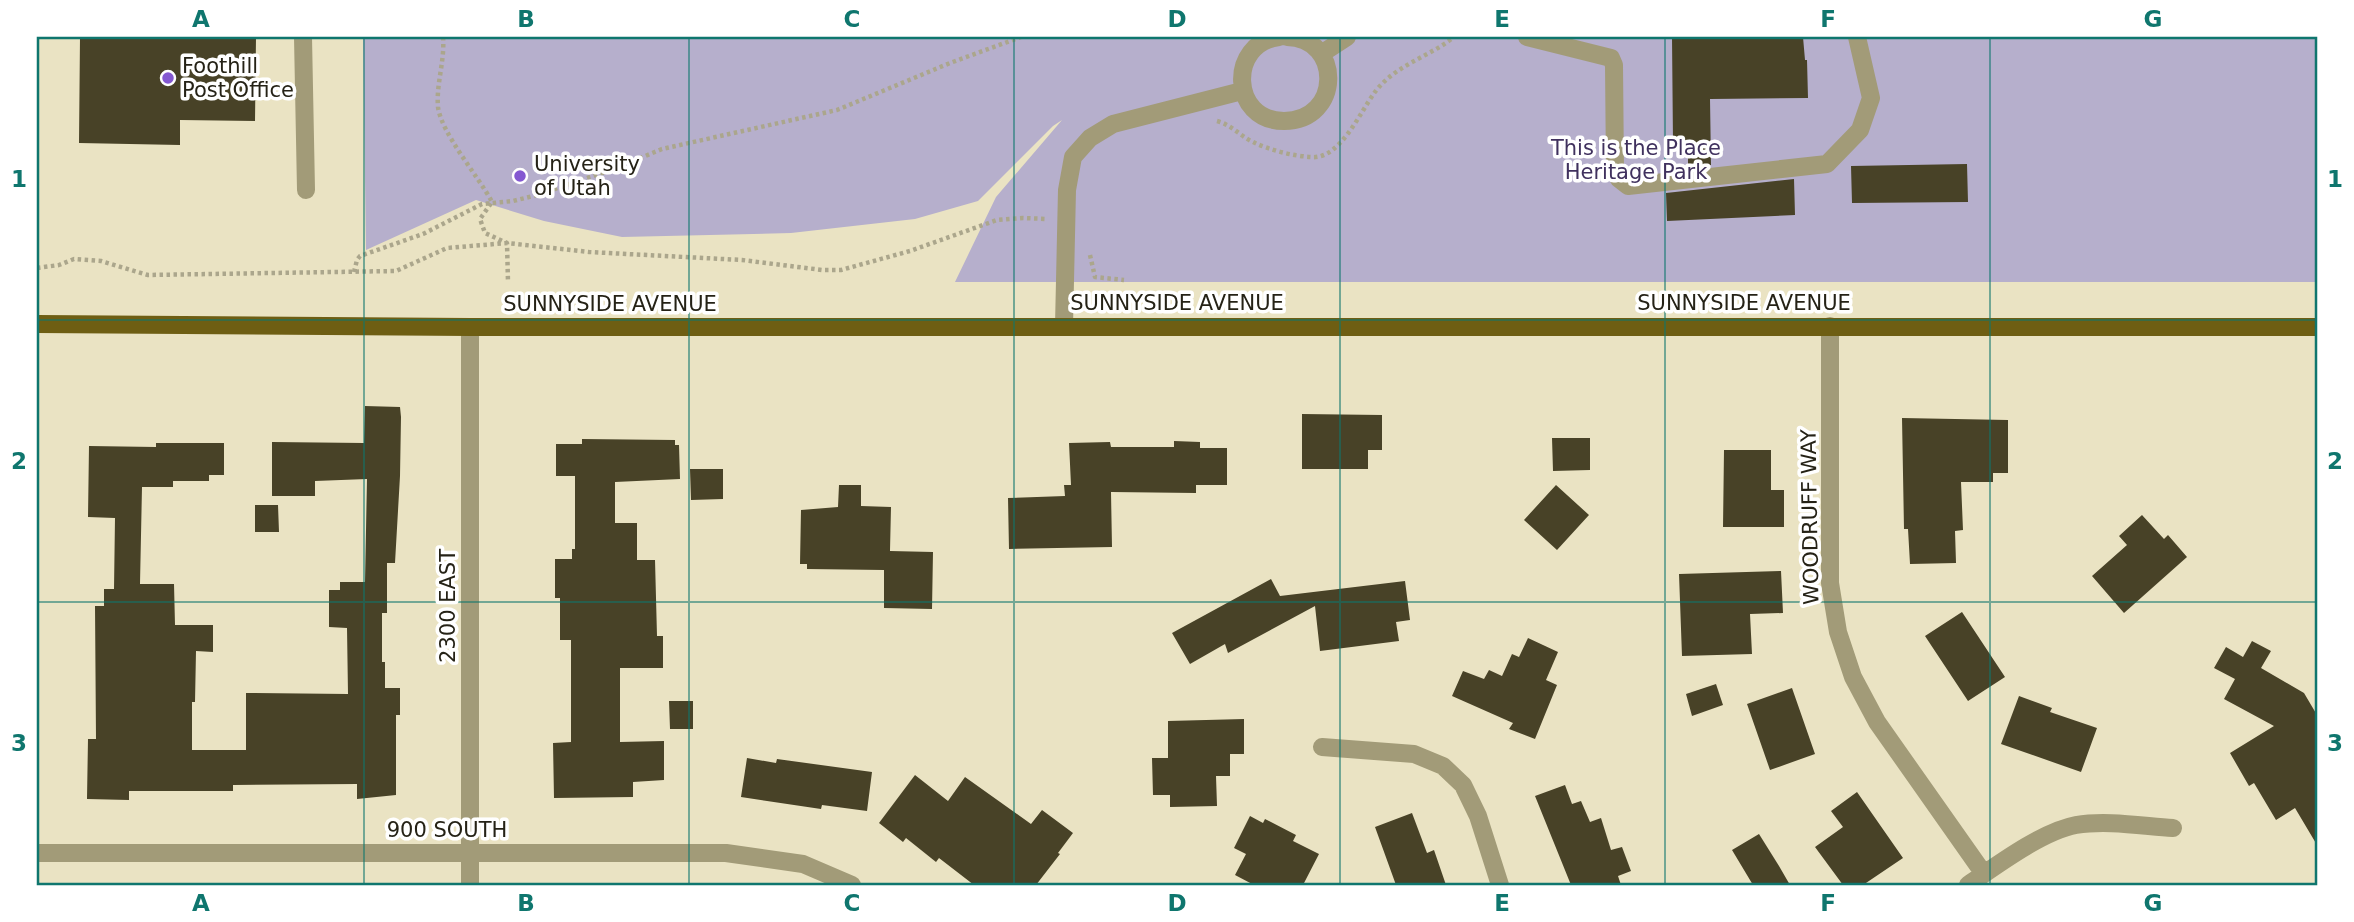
<svg xmlns="http://www.w3.org/2000/svg" width="2354" height="922" font-family="'DejaVu Sans',sans-serif">
	<style>
		.green { fill: #b6afcc }
		.building { fill: #484227 }
		.lines { fill: none; stroke-linecap: round; stroke-linejoin: round }
		.path { stroke: #aba68c; stroke-width: 4.5; stroke-dasharray: 3.5 3.5; stroke-linecap: butt }
		.minor { stroke: #a29b78; stroke-width: 18 }
		.major { stroke: #6e5e13; stroke-width: 18 }
		.grid { fill: none; stroke: #0f766e; stroke-width: 2; stroke-opacity: 0.55 }
		.poi-dot { fill: #8458d1; stroke: #fff; stroke-width: 2.5 }
		.labels { text-anchor: middle; stroke-width: 7; stroke-linejoin: round; paint-order: stroke }
		.poi-label { font-size: 21px; fill: #252216; stroke: #fff; text-anchor: start }
		.park-label { font-size: 21px; fill: #40315e; stroke: #fff }
		.street-label { font-size: 21px; fill: #252216; stroke: #fff }
		.neatline { fill: none; stroke: #0f766e; stroke-width: 2.5 }
		.grid-label { font-size: 23px; text-anchor: middle; font-weight: bold; fill: #0f766e }
	</style>
	<rect width="100%" height="100%" fill="#eae3c3"/>
	<path class="green" d="M 363,37 L 2317,37 L 2317,282 L 955,282 L 996,197 L 1062,120 L 1053,126 L 978,201 L 915,219 L 791,233 L 622,237 L 544,221 L 476,200 L 366,250 Z"/>
	<path class="building" d="M 80,37 L 256,37 L 255,121 L 180,120 L 180,145 L 79,143 Z
		M 1672,37 L 1803,37 L 1805,60 L 1807,60 L 1808,98 L 1710,99 L 1711,165 L 1688,168 L 1688,142 L 1673,143 Z
		M 1967,164 L 1968,202 L 1852,203 L 1851,166 Z
		M 1794,179 L 1795,215 L 1667,221 L 1666,193 Z
		M 365,406 L 400,407 L 401,417 L 400,476 L 395,563 L 387,563 L 387,613 L 382,613 L 382,662 L 385,662 L 385,688 L 400,688 L 400,715 L 396,715 L 396,795 L 357,799 L 357,784 L 233,785 L 233,791 L 129,791 L 129,800 L 87,799 L 88,739 L 96,739 L 95,606 L 104,606 L 104,589 L 114,589 L 115,518 L 88,517 L 89,446 L 156,447 L 156,443 L 224,443 L 224,475 L 209,475 L 209,481 L 173,481 L 173,487 L 142,487 L 140,584 L 174,584 L 175,625 L 213,625 L 213,652 L 196,651 L 195,702 L 192,702 L 192,750 L 246,750 L 246,693 L 348,694 L 347,628 L 329,627 L 329,590 L 340,590 L 340,582 L 365,582 L 367,479 L 315,481 L 315,496 L 272,496 L 272,442 L 364,443 Z
		M 1302,414 L 1382,415 L 1382,450 L 1368,450 L 1368,469 L 1302,469 Z
		M 1902,418 L 2008,420 L 2008,473 L 1993,473 L 1993,482 L 1961,482 L 1963,530 L 1955,531 L 1956,563 L 1910,564 L 1908,529 L 1904,529 Z
		M 1552,438 L 1590,438 L 1590,470 L 1553,471 Z
		M 582,439 L 675,440 L 675,445 L 679,445 L 680,479 L 615,482 L 615,523 L 637,523 L 637,560 L 655,560 L 657,636 L 663,636 L 663,668 L 620,668 L 620,742 L 664,741 L 664,780 L 633,782 L 633,797 L 554,798 L 553,743 L 571,742 L 571,640 L 560,640 L 560,598 L 555,598 L 555,559 L 572,559 L 572,549 L 575,549 L 575,476 L 556,476 L 556,444 L 582,444 Z
		M 1174,441 L 1200,442 L 1200,448 L 1227,448 L 1227,485 L 1196,485 L 1196,493 L 1111,492 L 1112,547 L 1009,549 L 1008,498 L 1065,496 L 1064,485 L 1071,485 L 1069,443 L 1110,442 L 1111,447 L 1174,447 Z
		M 1724,450 L 1771,450 L 1771,490 L 1784,490 L 1784,527 L 1723,527 Z
		M 690,469 L 723,469 L 723,499 L 691,500 Z
		M 839,485 L 861,485 L 861,506 L 891,507 L 890,551 L 933,552 L 932,609 L 884,608 L 884,570 L 807,569 L 807,564 L 800,564 L 801,510 L 838,507 Z
		M 1556,485 L 1589,515 L 1557,550 L 1524,520 Z
		M 255,505 L 278,505 L 279,532 L 255,532 Z
		M 2142,515 L 2164,539 L 2168,535 L 2187,557 L 2124,613 L 2092,576 L 2127,545 L 2119,536 Z
		M 1781,571 L 1783,613 L 1750,614 L 1752,654 L 1682,656 L 1679,574 Z
		M 1271,579 L 1280,596 L 1405,581 L 1410,620 L 1396,622 L 1399,641 L 1320,651 L 1315,606 L 1228,653 L 1225,644 L 1190,664 L 1172,633 Z
		M 1962,612 L 2005,677 L 1968,701 L 1925,636 Z
		M 1528,638 L 1558,652 L 1546,680 L 1557,685 L 1535,739 L 1509,729 L 1513,723 L 1452,696 L 1463,671 L 1484,679 L 1489,670 L 1502,676 L 1512,654 L 1519,657 Z
		M 2252,641 L 2271,651 L 2261,668 L 2304,693 L 2317,715 L 2317,845 L 2295,808 L 2276,820 L 2254,783 L 2249,786 L 2230,753 L 2274,726 L 2224,699 L 2235,679 L 2214,668 L 2226,647 L 2243,657 Z
		M 1716,684 L 1723,705 L 1692,716 L 1686,694 Z
		M 1792,688 L 1815,754 L 1770,770 L 1747,704 Z
		M 2019,696 L 2052,708 L 2050,712 L 2097,728 L 2081,772 L 2001,744 Z
		M 669,701 L 693,701 L 693,729 L 670,729 Z
		M 1244,719 L 1244,754 L 1230,754 L 1230,776 L 1216,776 L 1217,806 L 1170,807 L 1170,795 L 1153,795 L 1152,758 L 1168,758 L 1168,721 Z
		M 747,758 L 776,763 L 777,759 L 872,772 L 867,811 L 822,805 L 821,809 L 741,797 Z
		M 915,775 L 948,801 L 965,777 L 1031,824 L 1042,810 L 1073,833 L 1058,853 L 1060,854 L 1036,885 L 974,885 L 939,858 L 936,862 L 906,838 L 903,842 L 879,823 Z
		M 1565,785 L 1572,804 L 1581,801 L 1590,822 L 1601,818 L 1611,850 L 1622,847 L 1631,871 L 1618,876 L 1621,885 L 1571,885 L 1535,796 Z
		M 1857,792 L 1903,858 L 1863,885 L 1843,885 L 1815,847 L 1843,827 L 1831,811 Z
		M 1412,813 L 1427,853 L 1434,850 L 1446,885 L 1396,885 L 1375,827 Z
		M 1250,816 L 1263,823 L 1265,819 L 1296,835 L 1293,841 L 1319,854 L 1303,885 L 1254,885 L 1235,875 L 1246,854 L 1234,848 Z
		M 1759,834 L 1779,866 L 1790,885 L 1753,885 L 1732,850 Z"/>
	<g class="lines">
		<path class="path" d="M 443,37 C 445,61 436,84 438,107 C 441,133 479,177 492,202 L 480,219 L 485,233 L 507,243 L 508,282
			M 1217,121 C 1232,125 1240,136 1253,142 C 1269,150 1293,156 1311,157 C 1340,160 1360,112 1375,92 C 1395,65 1429,57 1454,37
			M 1090,255 L 1095,277 L 1124,280
			M 37,268 L 59,265 L 74,259 L 101,261 L 148,275 L 396,271 L 447,248 L 507,243 L 589,252 L 742,260 L 822,270 L 841,270 L 910,251 L 997,220 L 1023,218 L 1047,219
			M 354,272 L 357,260 L 360,256 L 423,234 L 482,204 L 513,201 L 537,195 L 614,169 L 662,149 L 837,110 L 950,63 L 1021,37"/>
		<path class="minor" d="M 303,37 L 306,190
			M 1279,37 C 1228,43 1230,121 1284,121 C 1342,121 1343,38 1287,37
			M 1527,37 L 1611,58 L 1614,65 L 1615,171 L 1619,179 L 1628,186 L 1827,164 L 1860,130 L 1871,98 L 1857,37
			M 1321,54 L 1347,37
			M 1064,326 L 1067,190 L 1073,157 L 1090,138 L 1113,124 L 1242,91
			M 1830,326 L 1830,583 L 1838,632 L 1853,677 L 1877,722 L 1984,874
			M 470,327 L 470,885
			M 1322,747 L 1414,754 L 1443,766 L 1463,785 L 1478,816 L 1500,885
			M 37,853 L 726,853 L 803,864 L 852,885
			M 1968,885 C 1997,865 2043,831 2076,825 C 2107,820 2142,826 2173,828"/>
		<path class="major" d="M 37,324 L 470,327 L 2317,327"/>
	</g>
	<path class="grid" d="M 364,37 L 364,885M 689,37 L 689,885M 1014,37 L 1014,885M 1340,37 L 1340,885M 1665,37 L 1665,885M 1990,37 L 1990,885M 37,320 L 2317,320M 37,602 L 2317,602"/>
	<g class="poi-dot">
		<circle cx="168" cy="78" r="7"/>
		<circle cx="520" cy="176" r="7"/>
	</g>
	<g class="labels">
		<g class="poi-label">
			<text x="182" y="73">Foothill<tspan x="182" dy="24">Post Office</tspan></text>
			<text x="534" y="171">University<tspan x="534" dy="24">of Utah</tspan></text>
		</g>
		<g class="park-label">
			<text x="1636" y="155">This is the Place<tspan x="1636" dy="24">Heritage Park</tspan></text>
		</g>
		<g class="street-label">
			<text x="1177" y="310">SUNNYSIDE AVENUE</text>
			<text x="1744" y="310">SUNNYSIDE AVENUE</text>
			<text x="610" y="311">SUNNYSIDE AVENUE</text>
			<text transform="translate(1810 517) rotate(-91)" y="7">WOODRUFF WAY</text>
			<text transform="translate(448 606) rotate(-90)" y="7">2300 EAST</text>
			<text x="447" y="837">900 SOUTH</text>
		</g>
	</g>
	<rect width="2354" height="922" fill="none" stroke="#ffffff" stroke-width="77"/>
	<rect x="38" y="38" width="2278" height="846" class="neatline"/>
	<g class="grid-label">
		<text x="201" y="27">A</text>
		<text x="526" y="27">B</text>
		<text x="852" y="27">C</text>
		<text x="1177" y="27">D</text>
		<text x="1502" y="27">E</text>
		<text x="1828" y="27">F</text>
		<text x="2153" y="27">G</text>
		<text x="19" y="187">1</text>
		<text x="2335" y="187">1</text>
		<text x="19" y="469">2</text>
		<text x="2335" y="469">2</text>
		<text x="19" y="751">3</text>
		<text x="2335" y="751">3</text>
		<text x="201" y="911">A</text>
		<text x="526" y="911">B</text>
		<text x="852" y="911">C</text>
		<text x="1177" y="911">D</text>
		<text x="1502" y="911">E</text>
		<text x="1828" y="911">F</text>
		<text x="2153" y="911">G</text>
	</g>
</svg>
